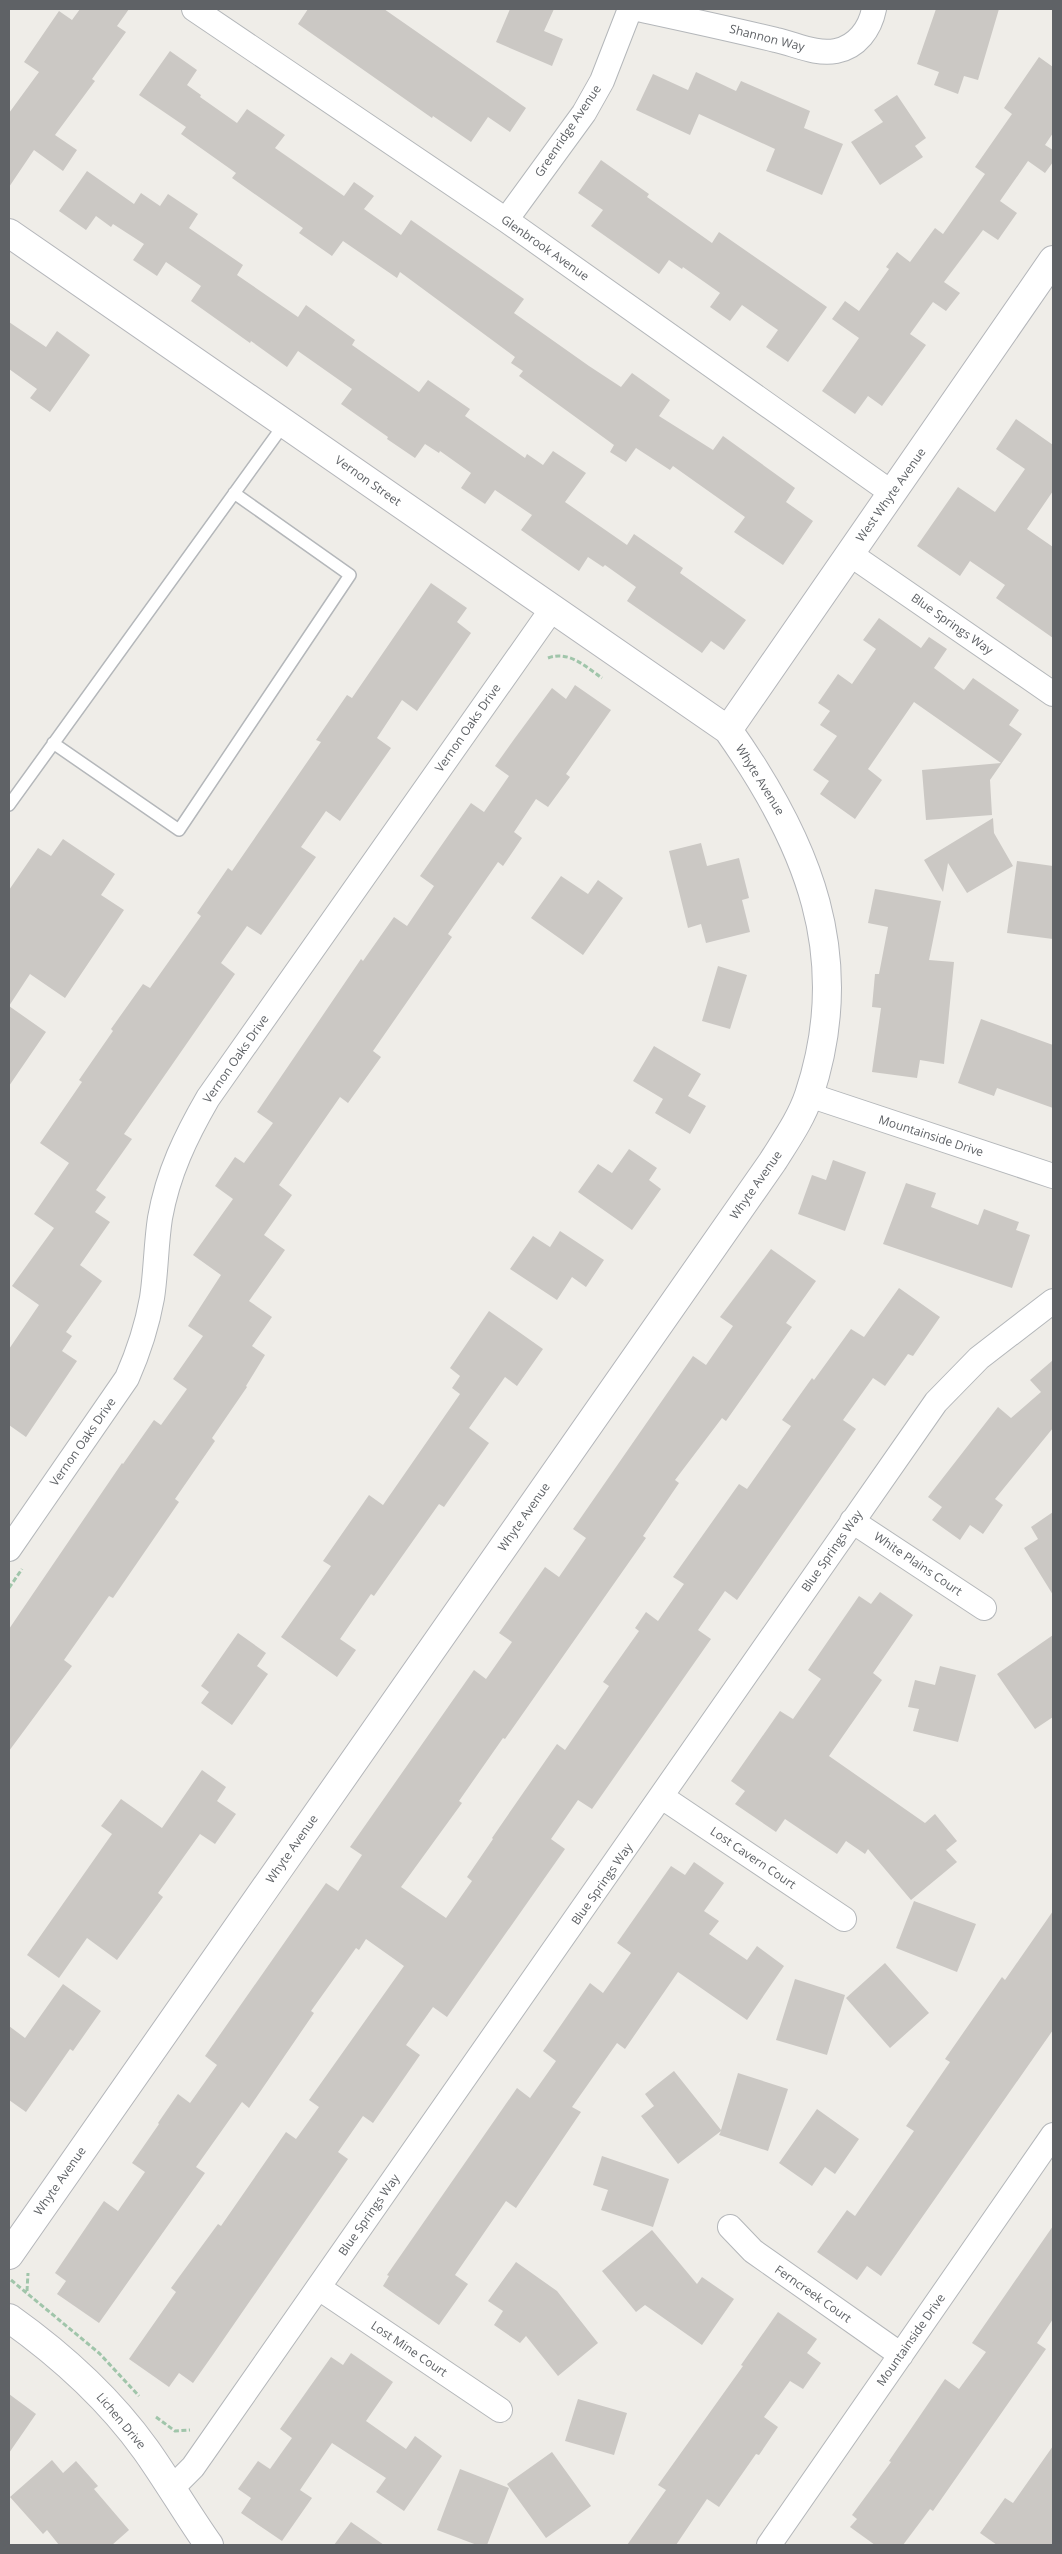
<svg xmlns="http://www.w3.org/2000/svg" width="1062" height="2554" font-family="'Open Sans',sans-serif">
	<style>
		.building { fill: #cbc8c4 }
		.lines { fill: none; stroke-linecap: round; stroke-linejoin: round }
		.lane-casing { stroke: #b4b7ba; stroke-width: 14 }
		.street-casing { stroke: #b4b7ba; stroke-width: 26 }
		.secondary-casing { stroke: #b4b6ba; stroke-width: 30 }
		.path { stroke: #a0c5aa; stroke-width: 3; stroke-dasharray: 5 2.5; stroke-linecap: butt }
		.lane { stroke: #fff; stroke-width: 11 }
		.street { stroke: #fff; stroke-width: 24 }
		.secondary { stroke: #fff; stroke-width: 28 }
		.labels { text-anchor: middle; stroke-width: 4; stroke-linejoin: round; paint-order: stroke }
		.street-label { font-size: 12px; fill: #5f6266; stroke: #fff }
	</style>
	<rect width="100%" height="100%" fill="#efede8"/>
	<path class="building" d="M 80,9 L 129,9 L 117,26 L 126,32 L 92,79 L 95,81 L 55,135 L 77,150 L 63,171 L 34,150 L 9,187 L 9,113 L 39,72 L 24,62 L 59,11 L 72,20 Z
		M 308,9 L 384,9 L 526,108 L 510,132 L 488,117 L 471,142 L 433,116 L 432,118 L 298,24 Z
		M 510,9 L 554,9 L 544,31 L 563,39 L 552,66 L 496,42 Z
		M 936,9 L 999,9 L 978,80 L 964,76 L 958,94 L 934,85 L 939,72 L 917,64 Z
		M 170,51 L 197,70 L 187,85 L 201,95 L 200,97 L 237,123 L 247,109 L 285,135 L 275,148 L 344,196 L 354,182 L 374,196 L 364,209 L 401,235 L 411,220 L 524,299 L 514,313 L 589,366 L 621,387 L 632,373 L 670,400 L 659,416 L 713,450 L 723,436 L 795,488 L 786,502 L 813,521 L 783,565 L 734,532 L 745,517 L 673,466 L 670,470 L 636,448 L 626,462 L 610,452 L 614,445 L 519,376 L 523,371 L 511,363 L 515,357 L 400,272 L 397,278 L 343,241 L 332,256 L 299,233 L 303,228 L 232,178 L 236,173 L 181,134 L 186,127 L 139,95 Z
		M 1039,57 L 1053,67 L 1053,133 L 1045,145 L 1053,150 L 1053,162 L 1045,173 L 1028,161 L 1000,201 L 1017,213 L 998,240 L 983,230 L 944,282 L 960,293 L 946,311 L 933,302 L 910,334 L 926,345 L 882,406 L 868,396 L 855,414 L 822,391 L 859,338 L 832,319 L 845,301 L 859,311 L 889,269 L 886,267 L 897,252 L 910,262 L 935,228 L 943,234 L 985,174 L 975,167 L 1012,114 L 1004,108 Z
		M 696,72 L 736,91 L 741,81 L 810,111 L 804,128 L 843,144 L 822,195 L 766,171 L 775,149 L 699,114 L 690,135 L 636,110 L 653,74 L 688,90 Z
		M 897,95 L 926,138 L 915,146 L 923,157 L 880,185 L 851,142 L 883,122 L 874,110 Z
		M 601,160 L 649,194 L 647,197 L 712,243 L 719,232 L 827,307 L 788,362 L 766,347 L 778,330 L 742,305 L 730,321 L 710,307 L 720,293 L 683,267 L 682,269 L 669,260 L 659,274 L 591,226 L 603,210 L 578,193 Z
		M 87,171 L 134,204 L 141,193 L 160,206 L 168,194 L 198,214 L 189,228 L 243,265 L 237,275 L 298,317 L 306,305 L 355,340 L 352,345 L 419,392 L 428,380 L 470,409 L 465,416 L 525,458 L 527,454 L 543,465 L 553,451 L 586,473 L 565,502 L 627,545 L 634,534 L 683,568 L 680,573 L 746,620 L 724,650 L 711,641 L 702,653 L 627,601 L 636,587 L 605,565 L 603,567 L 588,557 L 579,571 L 552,552 L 521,530 L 532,515 L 495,490 L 485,504 L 461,488 L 471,473 L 440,451 L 439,453 L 425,444 L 415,458 L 387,439 L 388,437 L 341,404 L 352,389 L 298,351 L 287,367 L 251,341 L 250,343 L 191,301 L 201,286 L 166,262 L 157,276 L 133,260 L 144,244 L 113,224 L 111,227 L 96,216 L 86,230 L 59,211 Z
		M 9,322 L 46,347 L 57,331 L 90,355 L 50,412 L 30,398 L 37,389 L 9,369 Z
		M 1016,419 L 1053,445 L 1053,491 L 1027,529 L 1053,547 L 1053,638 L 996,598 L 1005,585 L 970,561 L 960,576 L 917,546 L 958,487 L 995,512 L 1025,469 L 996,449 Z
		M 431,583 L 467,608 L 457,622 L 471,633 L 417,711 L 402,700 L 377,738 L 391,748 L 340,821 L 326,811 L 301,847 L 316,857 L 261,935 L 247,926 L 221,963 L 235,974 L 124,1134 L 132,1139 L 96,1190 L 106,1197 L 95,1212 L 110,1222 L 80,1265 L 102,1281 L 66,1332 L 72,1336 L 62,1351 L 77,1361 L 26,1437 L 9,1425 L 9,1349 L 39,1305 L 12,1286 L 54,1228 L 34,1214 L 69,1163 L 40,1143 L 82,1082 L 79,1080 L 113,1031 L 111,1029 L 143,984 L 150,988 L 201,916 L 197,913 L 228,868 L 232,871 L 321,742 L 316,740 L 347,695 L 352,698 Z
		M 879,618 L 921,648 L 929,637 L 947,649 L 934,668 L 964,690 L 973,678 L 1019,710 L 1009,725 L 1022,734 L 990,780 L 992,815 L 926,820 L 922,770 L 1001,763 L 914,702 L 868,769 L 882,780 L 855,819 L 820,794 L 829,781 L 813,770 L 837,736 L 820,725 L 830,711 L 818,703 L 838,674 L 852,684 L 876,649 L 863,640 Z
		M 575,685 L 611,710 L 566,774 L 570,777 L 548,807 L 536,799 L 514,832 L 522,838 L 503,866 L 498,862 L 448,934 L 452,937 L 373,1051 L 381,1057 L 348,1103 L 340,1097 L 279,1185 L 292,1195 L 264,1235 L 285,1250 L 249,1301 L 272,1317 L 252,1346 L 265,1355 L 246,1386 L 247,1387 L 212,1438 L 215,1441 L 175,1499 L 179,1502 L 113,1598 L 109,1596 L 64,1660 L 72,1666 L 9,1751 L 9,1629 L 122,1463 L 123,1464 L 154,1420 L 161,1425 L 187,1389 L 173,1379 L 203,1336 L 188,1326 L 221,1275 L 193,1255 L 233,1199 L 215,1186 L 235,1157 L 244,1163 L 273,1123 L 257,1112 L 361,959 L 363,961 L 394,917 L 407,926 L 434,886 L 420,876 L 471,803 L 484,812 L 509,776 L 495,766 L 515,738 L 552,688 L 566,699 Z
		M 993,818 L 994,833 L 1013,866 L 967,893 L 948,863 L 943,892 L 924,860 Z
		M 63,839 L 115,874 L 101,895 L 124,910 L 65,998 L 30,974 L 9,1006 L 46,1032 L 9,1086 L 9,890 L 38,848 L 51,856 Z
		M 701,843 L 707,866 L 739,858 L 749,898 L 742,900 L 750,932 L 706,943 L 701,924 L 688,928 L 669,851 Z
		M 1017,861 L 1053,866 L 1053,939 L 1007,933 Z
		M 561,876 L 588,894 L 598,880 L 623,898 L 583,955 L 531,918 Z
		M 875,889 L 941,901 L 929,960 L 954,962 L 944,1064 L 920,1060 L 917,1078 L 872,1072 L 881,1008 L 872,1007 L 875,974 L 879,974 L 888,927 L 868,923 Z
		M 718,966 L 747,975 L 730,1029 L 702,1021 Z
		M 981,1019 L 1053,1045 L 1053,1108 L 997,1088 L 994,1096 L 958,1083 Z
		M 654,1046 L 701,1074 L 688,1096 L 706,1106 L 690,1134 L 655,1113 L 663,1099 L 633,1081 Z
		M 629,1149 L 657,1168 L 649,1180 L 661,1189 L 632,1230 L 578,1192 L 598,1164 L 612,1173 Z
		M 833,1160 L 866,1172 L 845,1231 L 798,1214 L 812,1175 L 826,1180 Z
		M 906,1183 L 936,1193 L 931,1207 L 978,1225 L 984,1209 L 1019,1222 L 1016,1230 L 1030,1235 L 1012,1288 L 883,1244 Z
		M 560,1231 L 604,1260 L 586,1287 L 572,1277 L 557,1300 L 510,1269 L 533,1236 L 550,1247 Z
		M 771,1249 L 816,1281 L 786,1323 L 792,1327 L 726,1421 L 722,1418 L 675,1480 L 679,1483 L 643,1536 L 646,1538 L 505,1739 L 503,1738 L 459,1801 L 462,1803 L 401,1887 L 446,1918 L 472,1881 L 467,1877 L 493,1839 L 492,1838 L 557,1744 L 565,1750 L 609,1686 L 603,1682 L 639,1631 L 635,1628 L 646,1612 L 658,1621 L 684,1584 L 673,1577 L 739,1484 L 747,1489 L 791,1426 L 782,1420 L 812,1378 L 814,1380 L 851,1329 L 864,1337 L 899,1288 L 940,1317 L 913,1356 L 908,1354 L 885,1386 L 873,1378 L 843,1420 L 856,1429 L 737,1600 L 725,1591 L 698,1630 L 711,1639 L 592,1809 L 578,1800 L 551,1839 L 565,1849 L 447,2017 L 433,2007 L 406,2045 L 420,2055 L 373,2123 L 363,2116 L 338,2152 L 348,2159 L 212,2356 L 193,2383 L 179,2373 L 169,2387 L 129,2359 L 176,2292 L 171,2288 L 218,2224 L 221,2226 L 286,2132 L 296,2139 L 319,2107 L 309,2100 L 404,1966 L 366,1939 L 359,1950 L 356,1948 L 311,2011 L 314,2013 L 249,2108 L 242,2102 L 196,2167 L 205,2173 L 99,2323 L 57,2294 L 66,2281 L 55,2273 L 104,2201 L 118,2211 L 145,2172 L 132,2163 L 159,2124 L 158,2123 L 178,2094 L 190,2103 L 217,2065 L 205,2056 L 326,1883 L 338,1891 L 362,1855 L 350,1847 L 474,1670 L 486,1679 L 512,1642 L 499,1633 L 545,1567 L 559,1577 L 586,1538 L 573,1529 L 693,1356 L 706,1365 L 733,1326 L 720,1317 Z
		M 489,1311 L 543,1349 L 517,1386 L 505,1377 L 469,1428 L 489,1443 L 444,1507 L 439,1504 L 374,1596 L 371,1594 L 340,1639 L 356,1650 L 337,1677 L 281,1637 L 331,1566 L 323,1561 L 369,1495 L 383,1505 L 460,1394 L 452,1388 L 460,1376 L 450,1368 Z
		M 1053,1360 L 1053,1428 L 995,1499 L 1003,1505 L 983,1534 L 970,1525 L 960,1540 L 932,1520 L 942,1507 L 928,1497 L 998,1407 L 1011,1418 L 1041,1392 L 1030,1380 Z
		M 1053,1512 L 1053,1595 L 1024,1548 L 1038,1539 L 1031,1527 Z
		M 880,1592 L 913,1615 L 873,1673 L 882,1680 L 829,1756 L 925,1823 L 935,1814 L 957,1841 L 946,1850 L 957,1862 L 911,1900 L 868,1849 L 865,1854 L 846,1841 L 837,1854 L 785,1819 L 776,1832 L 735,1804 L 745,1791 L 731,1781 L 780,1711 L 793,1719 L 821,1679 L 808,1670 L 859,1596 L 871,1604 Z
		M 238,1633 L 266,1653 L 257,1666 L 268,1674 L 232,1725 L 201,1703 L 209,1692 L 201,1686 Z
		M 1053,1635 L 1053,1717 L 1035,1729 L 997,1674 Z
		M 940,1666 L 976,1675 L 958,1742 L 913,1731 L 919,1709 L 908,1707 L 915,1680 L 935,1685 Z
		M 202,1770 L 226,1787 L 217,1801 L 236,1814 L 215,1844 L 200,1834 L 158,1893 L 163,1897 L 117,1960 L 87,1938 L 59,1978 L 27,1955 L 112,1834 L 101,1826 L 121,1799 L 162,1828 Z
		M 694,1862 L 724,1883 L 704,1911 L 719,1921 L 709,1934 L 747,1960 L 757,1946 L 784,1966 L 747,2020 L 678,1972 L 625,2049 L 617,2043 L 572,2107 L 581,2112 L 516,2208 L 506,2201 L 455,2275 L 468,2284 L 439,2325 L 383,2286 L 389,2276 L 387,2275 L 517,2088 L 530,2098 L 556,2061 L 543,2051 L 590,1983 L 603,1993 L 631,1953 L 617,1943 L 671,1866 L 685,1875 Z
		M 914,1901 L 976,1924 L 957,1972 L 896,1948 Z
		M 1053,1911 L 1053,2030 L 881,2276 L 867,2266 L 857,2280 L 817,2252 L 847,2210 L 855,2216 L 914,2131 L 906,2126 L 950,2062 L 945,2059 L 1002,1977 L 1005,1980 Z
		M 885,1963 L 929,2013 L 890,2048 L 846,1998 Z
		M 795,1979 L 845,1995 L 827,2055 L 776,2040 Z
		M 63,1984 L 101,2011 L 73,2051 L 70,2049 L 26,2112 L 9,2100 L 9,2026 L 25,2038 Z
		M 674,2071 L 721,2130 L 738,2073 L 788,2089 L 768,2151 L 719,2135 L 721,2131 L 678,2164 L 641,2116 L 654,2106 L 645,2094 Z
		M 817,2109 L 859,2139 L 835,2174 L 825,2167 L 812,2186 L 779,2163 Z
		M 602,2156 L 669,2179 L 653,2227 L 601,2210 L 608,2190 L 593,2185 Z
		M 1053,2226 L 1053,2319 L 1037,2343 L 1046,2349 L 933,2511 L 930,2509 L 903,2545 L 875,2545 L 850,2527 L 857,2519 L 852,2515 L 891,2462 L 889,2461 L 945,2379 L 959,2389 L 986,2352 L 972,2343 Z
		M 652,2230 L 697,2284 L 702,2277 L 734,2299 L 702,2345 L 645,2305 L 636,2312 L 602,2271 Z
		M 516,2262 L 557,2291 L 598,2343 L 558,2376 L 526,2336 L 520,2343 L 494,2325 L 503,2311 L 488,2301 Z
		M 778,2312 L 817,2339 L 807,2353 L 821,2363 L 803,2389 L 790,2381 L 764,2417 L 778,2427 L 759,2455 L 756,2454 L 719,2507 L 707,2499 L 676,2545 L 627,2545 L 666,2490 L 658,2485 L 743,2366 L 741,2365 Z
		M 351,2353 L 393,2382 L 366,2421 L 406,2449 L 415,2436 L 442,2456 L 404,2511 L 376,2492 L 386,2478 L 332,2443 L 300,2490 L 312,2498 L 282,2541 L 241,2513 L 251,2498 L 238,2489 L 258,2461 L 270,2469 L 292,2438 L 280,2429 L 331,2357 L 343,2365 Z
		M 9,2394 L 36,2414 L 9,2453 Z
		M 578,2399 L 627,2413 L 614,2455 L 565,2441 Z
		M 1053,2446 L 1053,2545 L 997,2545 L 980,2533 L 1005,2498 L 1013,2503 Z
		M 552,2452 L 591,2506 L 546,2538 L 507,2484 Z
		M 52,2460 L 63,2473 L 76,2461 L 98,2486 L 94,2489 L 129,2530 L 112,2545 L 59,2545 L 47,2530 L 43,2534 L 10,2497 Z
		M 460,2469 L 509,2488 L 487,2545 L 477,2545 L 437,2530 Z
		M 351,2522 L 384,2545 L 334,2545 Z"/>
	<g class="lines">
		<g class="lane-casing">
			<path id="lane" d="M 53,743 L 179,830 L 350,575 L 234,493
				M 9,805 L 285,423"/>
		</g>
		<g class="street-casing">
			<path id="street" d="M 194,9 L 506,220 L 892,493
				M 638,9 C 684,19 731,29 776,40 C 795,44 816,55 836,51 C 857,47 870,29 874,9
				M 506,220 L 584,113 L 602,81 L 630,9
				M 850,554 L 1053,694
				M 809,1095 L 1053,1176
				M 852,1521 L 984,1608
				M 9,1549 L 127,1378 C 138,1353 147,1326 152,1298 C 156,1272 156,1244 160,1218 C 168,1173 186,1136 208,1098 L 552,609
				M 662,1797 L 844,1919
				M 730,2227 L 753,2251 L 901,2355
				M 319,2288 L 500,2410
				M 172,2488 L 193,2467 L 936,1402 L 979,1358 L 1053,1301
				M 769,2545 L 1053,2135"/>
		</g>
		<g class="secondary-casing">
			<path id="secondary" d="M 9,233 L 728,730 C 808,843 855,957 809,1095 C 801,1119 786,1140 773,1161 L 9,2255
				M 728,730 L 1053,260
				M 9,2318 C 61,2355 108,2397 146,2450 C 168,2481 187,2514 209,2545"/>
		</g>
		<path class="path" d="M 548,658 C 569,650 586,667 602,678
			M 9,1588 L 22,1569
			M 11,2280 L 99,2353 L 139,2396
			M 27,2291 L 28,2273
			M 156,2417 L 175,2431 L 190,2430"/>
		<use href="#lane" class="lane"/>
		<use href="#street" class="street"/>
		<use href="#secondary" class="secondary"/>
	</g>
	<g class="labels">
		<g class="street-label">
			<text transform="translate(767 38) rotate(14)" y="4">Shannon Way</text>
			<text transform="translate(568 131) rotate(-56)" y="4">Greenridge Avenue</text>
			<text transform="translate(545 248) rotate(35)" y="4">Glenbrook Avenue</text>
			<text transform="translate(368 481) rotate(35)" y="4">Vernon Street</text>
			<text transform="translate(891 495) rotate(-55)" y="4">West Whyte Avenue</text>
			<text transform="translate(952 624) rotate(35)" y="4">Blue Springs Way</text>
			<text transform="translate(468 728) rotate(-55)" y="4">Vernon Oaks Drive</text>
			<text transform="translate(760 780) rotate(58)" y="4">Whyte Avenue</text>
			<text transform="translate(236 1059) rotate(-55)" y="4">Vernon Oaks Drive</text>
			<text transform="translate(931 1136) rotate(18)" y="4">Mountainside Drive</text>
			<text transform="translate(756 1185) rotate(-55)" y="4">Whyte Avenue</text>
			<text transform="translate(83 1442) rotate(-55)" y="4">Vernon Oaks Drive</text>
			<text transform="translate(524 1517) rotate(-55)" y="4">Whyte Avenue</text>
			<text transform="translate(832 1551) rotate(-55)" y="4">Blue Springs Way</text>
			<text transform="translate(918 1564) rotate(34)" y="4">White Plains Court</text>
			<text transform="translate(292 1849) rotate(-55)" y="4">Whyte Avenue</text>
			<text transform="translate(753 1858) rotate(34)" y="4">Lost Cavern Court</text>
			<text transform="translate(602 1884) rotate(-55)" y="4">Blue Springs Way</text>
			<text transform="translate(60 2181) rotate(-55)" y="4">Whyte Avenue</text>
			<text transform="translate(369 2215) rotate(-55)" y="4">Blue Springs Way</text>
			<text transform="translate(813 2294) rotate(35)" y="4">Ferncreek Court</text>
			<text transform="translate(911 2340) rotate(-55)" y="4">Mountainside Drive</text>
			<text transform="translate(409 2349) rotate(34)" y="4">Lost Mine Court</text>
			<text transform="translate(121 2421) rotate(50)" y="4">Lichen Drive</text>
		</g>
	</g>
	<rect width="1062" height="2554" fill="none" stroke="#5f6266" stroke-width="20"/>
</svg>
